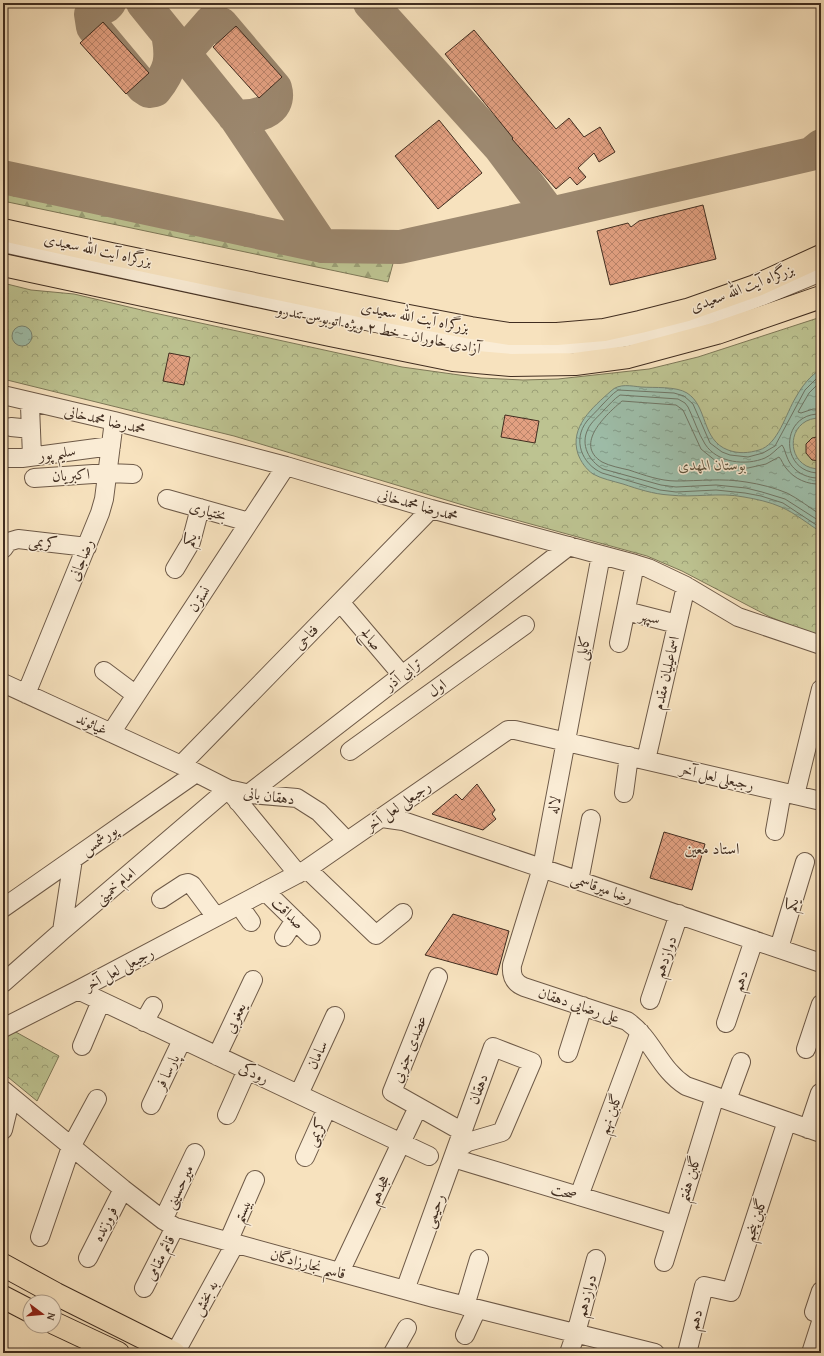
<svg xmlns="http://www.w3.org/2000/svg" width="824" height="1356" font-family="'Gentium Book Plus',Amiri,serif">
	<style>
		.forest { fill: url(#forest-firs); stroke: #7e7858 }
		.park { fill: url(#park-crowns); stroke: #7e7858 }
		.water { fill: url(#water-ripples); stroke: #788573 }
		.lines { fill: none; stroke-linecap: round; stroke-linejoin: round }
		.shore { stroke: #6f7666; stroke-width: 1 }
		.taxiway { stroke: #9c886f; stroke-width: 34 }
		.building { fill: url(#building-cross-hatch); stroke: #402d20 }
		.minor-casing { stroke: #6e5a48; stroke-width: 20 }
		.major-casing { stroke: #402d20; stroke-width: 24 }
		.highway-casing { stroke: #402d20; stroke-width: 24 }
		.minor { stroke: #faecd5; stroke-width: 18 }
		.major { stroke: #f7e2be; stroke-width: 22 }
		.highway { stroke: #f7e2be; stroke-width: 22 }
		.labels { text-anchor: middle; stroke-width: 3; stroke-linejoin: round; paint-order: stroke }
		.street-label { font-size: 15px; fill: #402d20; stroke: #faecd5 }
		.park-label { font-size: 15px; font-style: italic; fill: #5f523c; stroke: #faecd5 }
		.neighbourhood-label { font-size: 16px; fill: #402d20; stroke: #faecd5 }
	</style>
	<defs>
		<pattern id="forest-firs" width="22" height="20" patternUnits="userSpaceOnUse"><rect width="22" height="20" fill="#bdc391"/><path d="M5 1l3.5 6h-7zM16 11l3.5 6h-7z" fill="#9b9f76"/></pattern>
		<pattern id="park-crowns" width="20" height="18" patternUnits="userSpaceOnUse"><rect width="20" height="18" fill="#bdc391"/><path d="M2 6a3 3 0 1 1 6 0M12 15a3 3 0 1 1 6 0" fill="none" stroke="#9b9f76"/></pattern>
		<pattern id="water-ripples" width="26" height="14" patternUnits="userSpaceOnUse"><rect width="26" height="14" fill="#9ebfab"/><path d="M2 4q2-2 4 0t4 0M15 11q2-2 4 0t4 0" fill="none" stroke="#829c8b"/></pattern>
		<pattern id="building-cross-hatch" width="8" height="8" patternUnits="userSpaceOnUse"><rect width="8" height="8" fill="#e2a081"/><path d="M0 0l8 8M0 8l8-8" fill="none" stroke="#b98369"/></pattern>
	</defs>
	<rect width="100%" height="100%" fill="#f7e2be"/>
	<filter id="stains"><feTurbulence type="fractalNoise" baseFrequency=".005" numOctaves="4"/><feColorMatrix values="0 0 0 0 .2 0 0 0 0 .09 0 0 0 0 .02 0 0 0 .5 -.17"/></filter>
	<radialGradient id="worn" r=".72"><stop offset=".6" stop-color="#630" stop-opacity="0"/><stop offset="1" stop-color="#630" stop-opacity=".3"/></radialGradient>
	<path class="forest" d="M 3,183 L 324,251 L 395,256 L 388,282 L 3,201 Z"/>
	<path class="park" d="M 3,283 L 31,290 L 74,294 L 150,312 L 402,367 L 481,378 L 523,380 L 558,379 L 649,369 L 698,357 L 821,317 L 821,637 L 770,617 L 682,571 L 647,556 L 476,509 L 234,436 L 3,379 Z
		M 14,1031 L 59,1056 L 37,1101 L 3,1073 L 3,1036 Z"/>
	<path class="water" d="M12 336a10 10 0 1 1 20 0a10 10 0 1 1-20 0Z
		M 821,369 L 821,418 C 784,417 784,470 821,469 L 821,532 C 808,524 795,513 781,507 C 770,502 756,499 744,497 C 719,492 694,498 669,495 C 653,494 638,489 623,484 C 613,481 602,479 593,474 C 586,469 581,462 578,454 C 569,427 593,407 611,391 C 619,383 631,386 641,387 C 654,388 676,386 687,393 C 708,406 701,440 728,450 C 739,454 749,453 759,450 C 778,445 786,413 796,397 C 802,386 810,376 821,369 Z"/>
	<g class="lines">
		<path class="shore" d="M 821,374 L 805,390 L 775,446 L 763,453 L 748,457 L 730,455 L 722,452 L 710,443 L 693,404 L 684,396 L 674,393 L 618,390 C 612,394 607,400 602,405 C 597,411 591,416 587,421 C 572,440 582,464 602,473 L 660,490 L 676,492 L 716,490 L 745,493 L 761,496 L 783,503 L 821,528
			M 821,381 L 809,393 L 798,412 L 801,413 L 813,409 L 821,409
			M 821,414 C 779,412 779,475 821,473
			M 821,478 C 806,479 792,471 787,457 C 785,453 785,449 782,445 C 776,449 772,455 765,458 C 746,466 717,463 705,444 C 698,433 694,419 688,407 L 685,403 L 678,399 L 620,395 C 614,399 609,405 604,410 C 599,416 591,422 588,429 C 580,445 589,461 603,469 L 661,485 L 676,487 L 716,485 L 746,488 L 762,492 L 785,499 L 821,522
			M 821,484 C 808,485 794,479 786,468 C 783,465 782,460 779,457 L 766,464 L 748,468 L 737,468 L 717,462 L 701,449 L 683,410 L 676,405 L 622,401 C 607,414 573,444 602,462 C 610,466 620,468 629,470 C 644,475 660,481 676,481 C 700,481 722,478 746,482 C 760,484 775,488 787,493 C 799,499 810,508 821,515"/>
		<path class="taxiway" d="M 109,3 L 106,6 L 91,14 L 93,27 L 143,87 L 149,91 L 155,90 C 171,70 173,59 168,34
			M 143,3 L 236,118 L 322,246
			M 370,3 L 500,147 L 550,214 L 811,154 L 821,146
			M 175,42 L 183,45 L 191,45 L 211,22 L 216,22 L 221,24 L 275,88 C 282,113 253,118 234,116
			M 3,177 L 322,246 L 400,247 L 550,214"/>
	</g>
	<path class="building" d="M 103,22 L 149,73 L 126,94 L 80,43 Z
		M 236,26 L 282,77 L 259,98 L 213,47 Z
		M 474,30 L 556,129 L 569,118 L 584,137 L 600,127 L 615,152 L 599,162 L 594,153 L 578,168 L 586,177 L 577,185 L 570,177 L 556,189 L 512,139 L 513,138 L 445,54 Z
		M 439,120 L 482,173 L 438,209 L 395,156 Z
		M 703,205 L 716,259 L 610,285 L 597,231 L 628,223 L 631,227 L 639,221 Z
		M 169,353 L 190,357 L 184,385 L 163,381 Z
		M 505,415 L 539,421 L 535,443 L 501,437 Z
		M 821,436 L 821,461 L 812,460 L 806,453 L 806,444 L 812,438 Z
		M 477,784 L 495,810 L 492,814 L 496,819 L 483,830 L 432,814 L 456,794 L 462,800 Z
		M 664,832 L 705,844 L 692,890 L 650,878 Z
		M 453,914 L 509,931 L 497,975 L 425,955 Z"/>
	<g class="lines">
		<g class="minor-casing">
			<path id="minor" d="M 3,243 L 435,336 C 460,340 485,344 511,346 C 555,349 600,343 643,334 C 659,331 676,328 691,323 C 735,308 778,290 821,272
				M 3,395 L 114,421 L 286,466 L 431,509 L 635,564 L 648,568 L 686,586 L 738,617 L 821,645
				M 30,406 L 32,456
				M 11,427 L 31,429
				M 3,458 L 22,458 L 111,446
				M 34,478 L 108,473 L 133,474
				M 167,499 L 249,522
				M 3,549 L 8,542 L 18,539 L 87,547
				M 601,555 L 542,868 L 512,965 C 511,976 514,983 524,987 L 627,1021 C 653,1039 659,1069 686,1086 L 821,1133
				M 635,564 L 626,609 L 626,611 L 677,624
				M 175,569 L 191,542 L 200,508
				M 340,602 L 402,675
				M 619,643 L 626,609
				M 104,671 L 136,695
				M 3,683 L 181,765 L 228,789 L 250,794 L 297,798 L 319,812 L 347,841
				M 26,694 L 100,513 L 104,499 L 114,421
				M 111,733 L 286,466
				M 350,751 L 525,625
				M 646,760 L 686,586
				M 181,765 L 431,509
				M 624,793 L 629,756
				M 795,795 L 821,689
				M 238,802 L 569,546
				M 382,818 L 403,821 L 821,963
				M 775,831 L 782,792
				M 307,869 L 376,935 L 403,913
				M 579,881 L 591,819
				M 265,891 L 311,936
				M 161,899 L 184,884 L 188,883 L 192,885 L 216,917
				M 239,905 L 251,922
				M 3,908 L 196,773
				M 62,931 L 73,859
				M 284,937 L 295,920
				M 779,948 L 805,862
				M 438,977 L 392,1092 L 463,1132
				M 3,983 L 62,931 L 228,789 L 298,874
				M 78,990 L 429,1156
				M 650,1000 L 679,914
				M 144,1022 L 153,1006
				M 726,1023 L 754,940
				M 3,1028 L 78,990 L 307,869 L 508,730 L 515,730 L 821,801
				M 82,1046 L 101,1001
				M 806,1049 L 821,1004
				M 568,1053 L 583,1006
				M 217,1056 L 253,980
				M 3,1090 L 123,1189 L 163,1220 L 175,1227 L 434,1298 L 655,1353
				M 299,1094 L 335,1016
				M 727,1100 L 741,1062
				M 151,1105 L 182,1040
				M 227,1115 L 247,1070
				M 808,1129 L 820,1093
				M 3,1130 L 11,1097
				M 305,1157 L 327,1108
				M 453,1158 L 675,1225
				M 579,1196 L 640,1032
				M 163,1220 L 195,1153
				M 40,1237 L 71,1147 L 97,1099
				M 228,1242 L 255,1180
				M 88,1258 L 123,1189
				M 664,1262 L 715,1096
				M 340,1272 L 418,1107
				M 144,1288 L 175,1227
				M 405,1290 L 493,1047 L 532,1062 L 502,1132 L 468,1142 L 456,1150
				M 465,1306 L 479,1259
				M 814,1312 L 821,1291
				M 465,1335 L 477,1309
				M 175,1353 L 235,1244
				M 393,1353 L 407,1328
				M 569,1353 L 576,1333 L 596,1259
				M 687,1353 L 704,1286 L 731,1292 L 787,1121
				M 811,1353 L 821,1322"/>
		</g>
		<g class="major-casing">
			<path id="major" d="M 3,1265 L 56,1294 L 174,1353
				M 3,1297 L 30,1311
				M 54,1323 L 118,1353"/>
		</g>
		<g class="highway-casing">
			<path id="highway" d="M 3,230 L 111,254 L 393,313 L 471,328 L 509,334 L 557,334 L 604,330 L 640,322 L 687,310 L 755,286 L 821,256
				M 3,265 L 330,335 L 453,360 L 511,365 L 575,364 L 628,357 L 717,333 L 821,297"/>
		</g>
		<use href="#minor" class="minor"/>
		<use href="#major" class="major"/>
		<use href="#highway" class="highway"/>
	</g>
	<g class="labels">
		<g class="street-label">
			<text transform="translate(98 250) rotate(12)" y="5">بزرگراه آیت الله سعیدی</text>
			<text transform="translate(742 288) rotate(-21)" y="5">بزرگراه آیت الله سعیدی</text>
			<text transform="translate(415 317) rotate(11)" y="5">بزرگراه آیت الله سعیدی</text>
			<text transform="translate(379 329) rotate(11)" y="5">آزادی خاوران - خط ۲ ویژه اتوبوس تندرو</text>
			<text transform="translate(105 420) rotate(13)" y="5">محمدرضا محمدخانی</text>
			<text transform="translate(57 453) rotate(-8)" y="5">سلیم پور</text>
			<text transform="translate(71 475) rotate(-4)" y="5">اکبریان</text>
			<text transform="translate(418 505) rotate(16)" y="5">محمدرضا محمدخانی</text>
			<text transform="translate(208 511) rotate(16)" y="5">بختیاری</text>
			<text transform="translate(190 540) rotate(-69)" y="5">یکم</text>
			<text transform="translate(43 542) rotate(6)" y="5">کریمی</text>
			<text transform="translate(81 560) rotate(-68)" y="5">رضاجانی</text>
			<text transform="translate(199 599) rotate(-57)" y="5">نسترن</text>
			<text transform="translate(650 617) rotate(14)" y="5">سپهر</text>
			<text transform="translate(306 637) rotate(-46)" y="5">فتاحی</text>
			<text transform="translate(371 639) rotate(49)" y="5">صالح</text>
			<text transform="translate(583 648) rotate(-79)" y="5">کابلی</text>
			<text transform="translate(666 673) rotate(-77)" y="5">اسماعیلیان مقدم</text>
			<text transform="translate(403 674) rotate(-38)" y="5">ترابی آذر</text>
			<text transform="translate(437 688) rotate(-36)" y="5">اول</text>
			<text transform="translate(92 724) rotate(25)" y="5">غیاثوند</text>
			<text transform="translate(717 777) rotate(13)" y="5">رجبعلی لعل آخر</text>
			<text transform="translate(269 796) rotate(8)" y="5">دهقان بانی</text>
			<text transform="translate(554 805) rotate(-79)" y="5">لاله</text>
			<text transform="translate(398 806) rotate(-35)" y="5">رجبعلی لعل آخر</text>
			<text transform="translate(99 840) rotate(-35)" y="5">پورشمس</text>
			<text transform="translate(115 886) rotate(-40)" y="5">امام خمینی</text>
			<text transform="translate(602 888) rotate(19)" y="5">رضا میرقاسمی</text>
			<text transform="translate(792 905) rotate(-73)" y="5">یکم</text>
			<text transform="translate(288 913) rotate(44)" y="5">صداقت</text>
			<text transform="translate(665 957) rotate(-71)" y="5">دوازدهم</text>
			<text transform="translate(119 969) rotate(-28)" y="5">رجبعلی لعل آخر</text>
			<text transform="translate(740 981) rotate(-72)" y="5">دهم</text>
			<text transform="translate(579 1005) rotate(18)" y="5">علی رضایی دهقان</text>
			<text transform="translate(235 1018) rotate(-65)" y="5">یعغوبی</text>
			<text transform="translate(409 1049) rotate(-68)" y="5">عضدی جنوبی</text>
			<text transform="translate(317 1055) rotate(-65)" y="5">سامان</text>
			<text transform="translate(167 1072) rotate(-64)" y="5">پارسا فر</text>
			<text transform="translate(254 1073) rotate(25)" y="5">رودکی</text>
			<text transform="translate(478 1089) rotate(-70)" y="5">دهقان</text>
			<text transform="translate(610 1114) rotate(-70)" y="5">گلبن نهم</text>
			<text transform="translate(316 1132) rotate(-66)" y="5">کریمی</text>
			<text transform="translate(689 1179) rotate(-73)" y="5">گلبن هفتم</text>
			<text transform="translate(179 1187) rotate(-64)" y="5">میرحسینی</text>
			<text transform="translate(379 1190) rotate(-65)" y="5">هجدهم</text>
			<text transform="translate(564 1192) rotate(17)" y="5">صحت</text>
			<text transform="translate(242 1211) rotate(-66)" y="5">بیستم</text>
			<text transform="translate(434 1211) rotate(-70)" y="5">رحیمی</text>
			<text transform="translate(755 1220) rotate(-72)" y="5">گلبن پنجم</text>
			<text transform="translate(105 1224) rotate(-63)" y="5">فروزنده</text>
			<text transform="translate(160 1258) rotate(-63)" y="5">قائم مقامی</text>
			<text transform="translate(308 1264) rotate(15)" y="5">قاسم نجارزادگان</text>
			<text transform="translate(586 1296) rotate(-75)" y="5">دوازدهم</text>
			<text transform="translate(205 1298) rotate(-61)" y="5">به بخش</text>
			<text transform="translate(695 1320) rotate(-76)" y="5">دهم</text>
		</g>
		<g class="park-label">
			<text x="712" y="470">بوستان المهدی</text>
		</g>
		<g class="neighbourhood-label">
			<text x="712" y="854">استاد معین</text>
		</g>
	</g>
	<rect width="824" height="1356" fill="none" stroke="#f7e2be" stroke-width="16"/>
	<rect x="4" y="4" width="816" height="1348" fill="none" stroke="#402d20" stroke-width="2"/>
	<rect x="8" y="8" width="808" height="1340" fill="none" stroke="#402d20"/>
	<g transform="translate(42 1314) rotate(106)"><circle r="19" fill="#faecd5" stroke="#b0a08d"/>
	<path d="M0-3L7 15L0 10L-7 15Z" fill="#8f2418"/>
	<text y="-6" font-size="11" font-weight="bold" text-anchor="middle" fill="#402d20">N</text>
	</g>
	<rect width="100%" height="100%" filter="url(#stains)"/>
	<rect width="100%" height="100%" fill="url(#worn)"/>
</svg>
